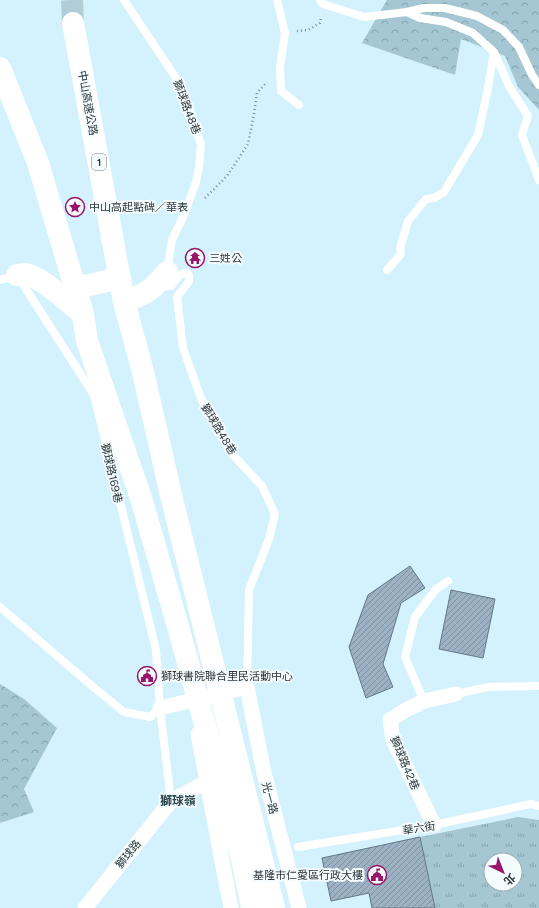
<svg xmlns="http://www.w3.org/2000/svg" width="539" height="908" font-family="Figtree,'Noto Sans TC',sans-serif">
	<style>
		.forest { fill: url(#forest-crowns) }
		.park { fill: url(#park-tufts); fill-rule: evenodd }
		.building { fill: url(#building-hatch); stroke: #637788 }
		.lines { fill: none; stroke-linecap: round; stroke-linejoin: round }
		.motorway-tunnel { stroke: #b2cdd6; stroke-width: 22; stroke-dasharray: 22 11; stroke-linecap: butt }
		.path { stroke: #798e95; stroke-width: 2.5; stroke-dasharray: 1 3; stroke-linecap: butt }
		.service { stroke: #fff; stroke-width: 8 }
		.minor { stroke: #fff; stroke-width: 15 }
		.motorway { stroke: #fff; stroke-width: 22 }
		.labels { text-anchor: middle; stroke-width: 4; stroke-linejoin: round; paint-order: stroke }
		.shield { fill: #f4fbfd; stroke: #687276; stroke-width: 1 }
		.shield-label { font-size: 10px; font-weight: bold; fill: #2c383c }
		.street-label { font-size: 11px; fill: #2c383c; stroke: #f4fbfd }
		.poi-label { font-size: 11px; fill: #2c383c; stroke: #f4fbfd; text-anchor: start }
		.neighbourhood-label { font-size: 12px; font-weight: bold; fill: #2d474f; stroke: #f4fbfd }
	</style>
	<defs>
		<pattern id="forest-crowns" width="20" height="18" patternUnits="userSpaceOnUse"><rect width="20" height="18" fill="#a4c7d3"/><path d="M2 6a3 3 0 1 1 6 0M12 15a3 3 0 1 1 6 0" fill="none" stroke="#86a3ac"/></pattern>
		<pattern id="park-tufts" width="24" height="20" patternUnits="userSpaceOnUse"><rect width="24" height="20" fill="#a4c7d3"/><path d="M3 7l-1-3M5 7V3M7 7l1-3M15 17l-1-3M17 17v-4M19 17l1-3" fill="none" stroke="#86a3ac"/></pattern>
		<pattern id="building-hatch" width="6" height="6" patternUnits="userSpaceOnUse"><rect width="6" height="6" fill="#9cb1c3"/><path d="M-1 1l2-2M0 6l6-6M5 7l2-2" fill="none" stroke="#7f91a0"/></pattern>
	</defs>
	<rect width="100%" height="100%" fill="#d3f2fd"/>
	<path class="forest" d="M 387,0 L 539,0 L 539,110 L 518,87 L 505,56 L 461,39 L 455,75 L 362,43 Z
		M 0,684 L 24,699 L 57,728 L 24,789 L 34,812 L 0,823 Z"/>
	<path class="park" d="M 518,817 L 539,820 L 539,908 L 435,908 L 420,837 ZM 491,860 L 515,860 L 515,884 L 491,884 Z"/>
	<path class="building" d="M 410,566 L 425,588 L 401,603 L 383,664 L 393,687 L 366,698 L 349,647 L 368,595 Z
		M 451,590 L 495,599 L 483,658 L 439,649 Z
		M 420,837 L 435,908 L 372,908 L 369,893 L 331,901 L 322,858 Z"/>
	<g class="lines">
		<path class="motorway-tunnel" d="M 72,0 L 73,23"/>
		<path class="path" d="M 297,31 L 308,30 L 320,23 L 321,17
			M 205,198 L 227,176 L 248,144 L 254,114 L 257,93 L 267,82"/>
		<path class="service" d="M 124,0 L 178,81 L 189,107 L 201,145 L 199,167 L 196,182 L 184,215 L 172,240 L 167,271
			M 277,0 L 285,33 L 280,68 L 281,91 L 299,105
			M 320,0 L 323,4 L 364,17 L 407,12 L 424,8 L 445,8 L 477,16 L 503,30 L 519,47 L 532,75 L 539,85
			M 407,12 L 420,18 L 446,22 L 473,33 L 494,52 L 509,86 L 528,116 L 522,135 L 539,180
			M 387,270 L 401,254 L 400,248 L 408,221 L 426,199 L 434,198 L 444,192 L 478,135 L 487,93 L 494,52
			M 0,280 L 17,275 L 94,395 L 156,650 L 160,708 L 171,801
			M 159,287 L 171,286 L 180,275 L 186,272 L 189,275 L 189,281 L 177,297 L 183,348 L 202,401 L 221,433 L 230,452 L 262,486 L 275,514 L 269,539 L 249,590 L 247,687
			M 0,607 L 92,686 L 124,712 L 150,717 L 160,708
			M 456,694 L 488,687 L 539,686
			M 424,701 L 405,657 L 415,617 L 436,589 L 448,581
			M 298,847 L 434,825 L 531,804 L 539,806"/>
		<path class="minor" d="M 160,708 L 247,687 L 264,773 L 299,908
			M 198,734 L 231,908
			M 434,825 L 393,740 L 390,720 L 404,711 L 424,701 L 456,694
			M 85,908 L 171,801 L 206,782 L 229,778"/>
		<path class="motorway" d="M 73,23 L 124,302 L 143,372 L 171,495 L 274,908
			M 0,68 L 38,163 L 83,314 L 87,341 L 141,498 L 179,630 L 242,859 L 252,908
			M 17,275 C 20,275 24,274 26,274 C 42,277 70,304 83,314
			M 76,288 L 120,278
			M 124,302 C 148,293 151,291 167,272"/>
	</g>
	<defs>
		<g id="sight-ring" transform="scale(1)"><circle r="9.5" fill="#f4fbfd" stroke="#98156b" stroke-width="1.5"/><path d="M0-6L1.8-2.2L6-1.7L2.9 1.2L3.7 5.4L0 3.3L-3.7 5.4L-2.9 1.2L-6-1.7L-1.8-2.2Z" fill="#98156b"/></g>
		<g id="temple-ring" transform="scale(1)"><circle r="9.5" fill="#f4fbfd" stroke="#98156b" stroke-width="1.5"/><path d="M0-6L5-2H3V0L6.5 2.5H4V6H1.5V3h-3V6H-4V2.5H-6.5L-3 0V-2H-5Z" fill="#98156b"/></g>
		<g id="civic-ring" transform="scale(1)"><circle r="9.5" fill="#f4fbfd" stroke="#98156b" stroke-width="1.5"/><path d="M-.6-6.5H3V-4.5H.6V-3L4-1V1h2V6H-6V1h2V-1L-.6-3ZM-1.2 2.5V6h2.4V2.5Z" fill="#98156b"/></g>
	</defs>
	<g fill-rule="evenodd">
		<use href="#sight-ring" x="75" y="207"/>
		<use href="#temple-ring" x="195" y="258"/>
		<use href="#civic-ring" x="147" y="676"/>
		<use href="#civic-ring" x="377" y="875"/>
	</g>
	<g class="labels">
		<rect class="shield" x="92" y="154" width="14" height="16" rx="3"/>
		<g class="shield-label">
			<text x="99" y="166">1</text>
		</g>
		<g class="street-label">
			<text transform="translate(88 103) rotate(80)" y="4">中山高速公路</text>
			<text transform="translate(187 107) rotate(69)" y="4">獅球路48巷</text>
			<text transform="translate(219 429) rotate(59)" y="4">獅球路48巷</text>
			<text transform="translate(112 473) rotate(77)" y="4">獅球路169巷</text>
			<text transform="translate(405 763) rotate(67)" y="4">獅球路42巷</text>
			<text transform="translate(270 798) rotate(75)" y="4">光一路</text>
			<text transform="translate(419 828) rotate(-9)" y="4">華六街</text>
			<text transform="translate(128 854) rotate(-51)" y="4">獅球路</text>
		</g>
		<g class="poi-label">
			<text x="89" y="211">中山高起點碑／華表</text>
			<text x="209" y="262">三姓公</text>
			<text x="161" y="680">獅球書院聯合里民活動中心</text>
			<text x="363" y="879" text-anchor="end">基隆市仁愛區行政大樓</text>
		</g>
		<g class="neighbourhood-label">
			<text x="178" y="805">獅球嶺</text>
		</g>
	</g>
	<g transform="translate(503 872) rotate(137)"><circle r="19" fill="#f4fbfd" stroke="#a4adb0"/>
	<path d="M0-3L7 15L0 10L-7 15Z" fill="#98156b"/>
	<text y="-6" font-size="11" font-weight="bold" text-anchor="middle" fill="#2c383c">北</text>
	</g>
</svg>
